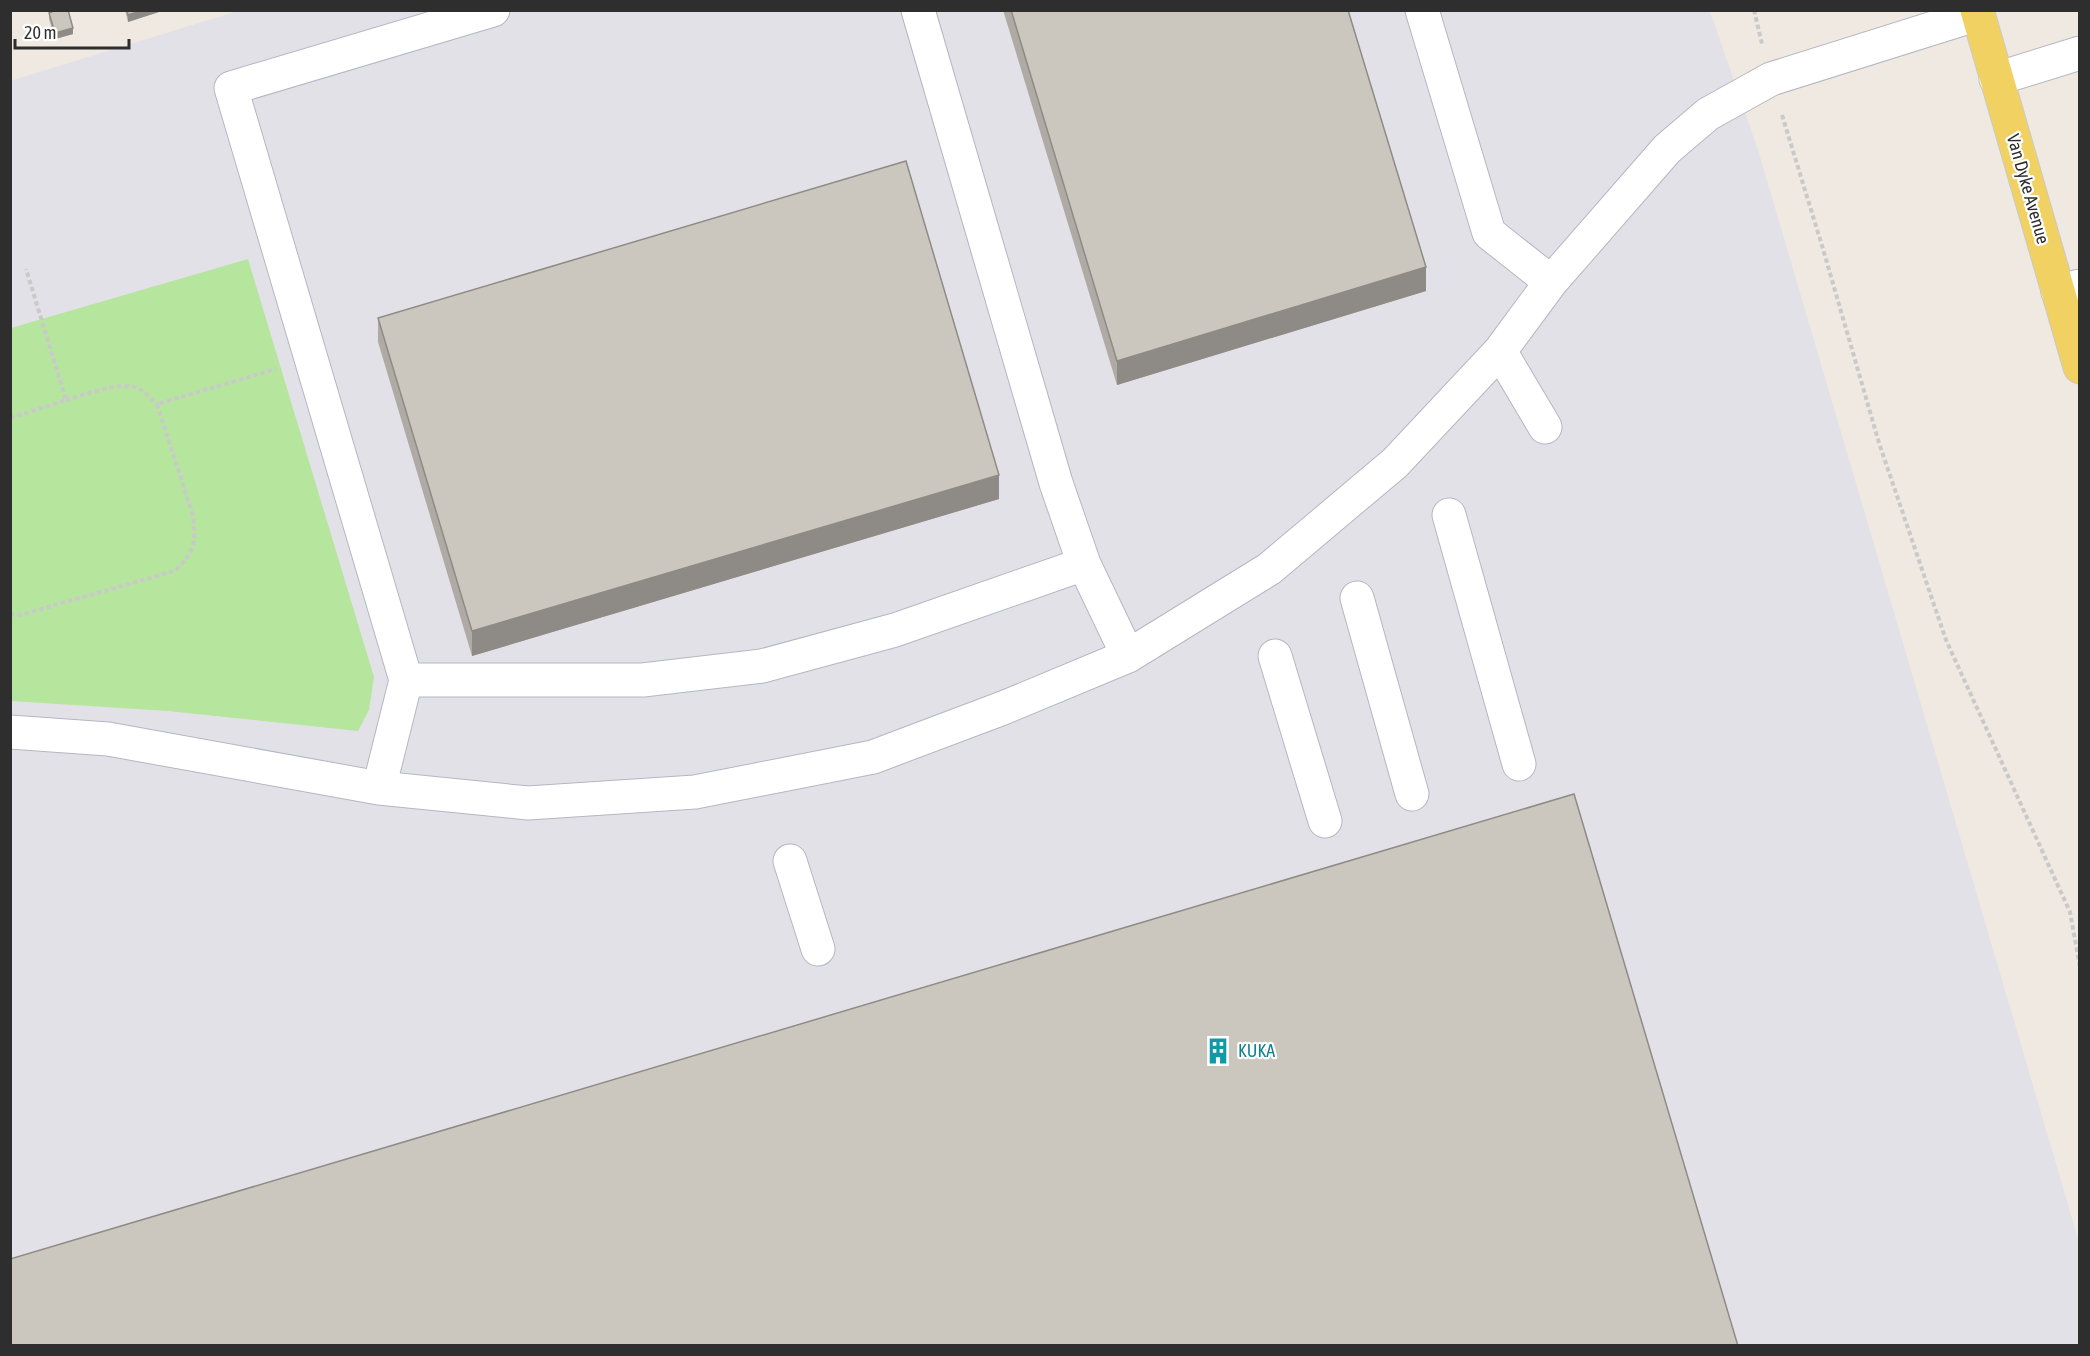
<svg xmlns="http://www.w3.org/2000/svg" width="2090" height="1356" font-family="'Asap Condensed',sans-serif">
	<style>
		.industrial { fill: #e3e1e8 }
		.green { fill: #b6e59e }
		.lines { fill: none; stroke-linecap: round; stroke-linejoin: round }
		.minor-casing { stroke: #b4b7c1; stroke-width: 35 }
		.major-casing { stroke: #c9c9c9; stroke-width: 35 }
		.path { stroke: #c9c9c9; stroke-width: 4; stroke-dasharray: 4.5 3; stroke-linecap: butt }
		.minor { stroke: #fff; stroke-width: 33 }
		.major { stroke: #f2d163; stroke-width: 33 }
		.wall { fill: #afaba4 }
		.shaded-wall { fill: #8e8b86 }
		.building { fill: #cbc7bf; stroke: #8e8b86; stroke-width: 1.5 }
		.labels { text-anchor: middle; stroke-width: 4.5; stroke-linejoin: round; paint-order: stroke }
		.street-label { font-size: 18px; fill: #2e2e2e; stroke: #fff }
		.culture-label { font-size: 18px; fill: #0d838f; stroke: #fff; text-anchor: start }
	</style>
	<rect width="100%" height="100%" fill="#efe9e1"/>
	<path class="industrial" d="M 241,10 L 1710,11 L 1759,153 L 2079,1242 L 2079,1345 L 11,1345 L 10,81 Z"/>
	<path class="green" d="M 248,259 L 374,677 L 369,710 L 358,731 L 168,711 L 11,701 L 11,328 Z"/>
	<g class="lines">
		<g class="minor-casing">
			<path id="minor" d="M 918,10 L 1056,483 L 1084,564 L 1128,656
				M 1422,10 L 1489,233 L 1551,282
				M 1996,79 L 2080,53
				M 2058,292 L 2080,286
				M 1500,351 L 1545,427
				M 1449,515 L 1519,764
				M 1357,598 L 1412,794
				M 1275,656 L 1325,821
				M 406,680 L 643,680 L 762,666 L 895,630 L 1084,564
				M 10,732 L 108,739 L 379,788 L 528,803 L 695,792 L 873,757 L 1003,708 L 1128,656 L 1269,569 L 1395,463 L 1500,351 L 1551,282 L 1667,149 L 1708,114 L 1771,79 L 1978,14
				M 379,788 L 406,680 L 231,88 L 493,10
				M 790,861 L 818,949"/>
		</g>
		<g class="major-casing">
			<path id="major" d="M 1977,10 L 2080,367"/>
		</g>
		<path class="path" d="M 1754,10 L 1762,44
			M 1782,115 L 1823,249 L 1879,443 L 1946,640 L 2070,912 L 2080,967
			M 66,400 C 83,395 124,380 139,389 C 146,392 152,400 157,404
			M 10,418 L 66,400 L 26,269
			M 10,614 L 20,615 L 174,571 C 195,553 196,543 193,516 L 157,404 L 276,369"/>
		<use href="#minor" class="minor"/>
		<use href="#major" class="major"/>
	</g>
	<path class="wall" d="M 125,10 L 165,10 L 128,22 Z
		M 1003,10 L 1348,10 L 1426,291 L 1117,385 Z
		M 49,13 L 73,34 L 55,39 L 49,19 Z
		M 378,318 L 999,499 L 472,656 L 378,342 Z"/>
	<path class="shaded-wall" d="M 143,10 L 165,10 L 128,22 L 128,15 Z
		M 73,28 L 73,34 L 55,39 L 55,33 Z
		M 1426,267 L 1426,291 L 1117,385 L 1117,361 Z
		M 999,475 L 999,499 L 472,656 L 472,631 Z"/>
	<path class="building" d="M 56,10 L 68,10 L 73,28 L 55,33 L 49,13 Z
		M 127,10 L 143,10 L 128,15 Z
		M 1011,10 L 1348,10 L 1426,267 L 1117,361 Z
		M 906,161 L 999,475 L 472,631 L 378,318 Z
		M 1574,794 L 1738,1346 L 10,1346 L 10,1259 Z"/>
	<defs>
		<g id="building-bare" transform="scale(2.07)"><path d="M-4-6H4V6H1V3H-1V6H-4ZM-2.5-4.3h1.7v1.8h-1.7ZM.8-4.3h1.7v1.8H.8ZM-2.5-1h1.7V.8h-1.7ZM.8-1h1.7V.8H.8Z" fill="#0f9aa8" stroke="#fff" stroke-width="2.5" paint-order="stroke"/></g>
	</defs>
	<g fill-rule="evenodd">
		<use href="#building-bare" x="1218" y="1051"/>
	</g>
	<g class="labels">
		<g class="street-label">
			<text transform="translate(2028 189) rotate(74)" y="6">Van Dyke Avenue</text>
		</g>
		<g class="culture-label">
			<text x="1238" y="1057">KUKA</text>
		</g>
	</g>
	<rect width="2090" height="1356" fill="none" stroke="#2e2e2e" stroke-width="24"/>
	<path d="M15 39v9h114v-9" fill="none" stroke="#2e2e2e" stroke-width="3"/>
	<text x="24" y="39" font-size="18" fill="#2e2e2e" stroke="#ffffff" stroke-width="4.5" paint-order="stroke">20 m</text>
</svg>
